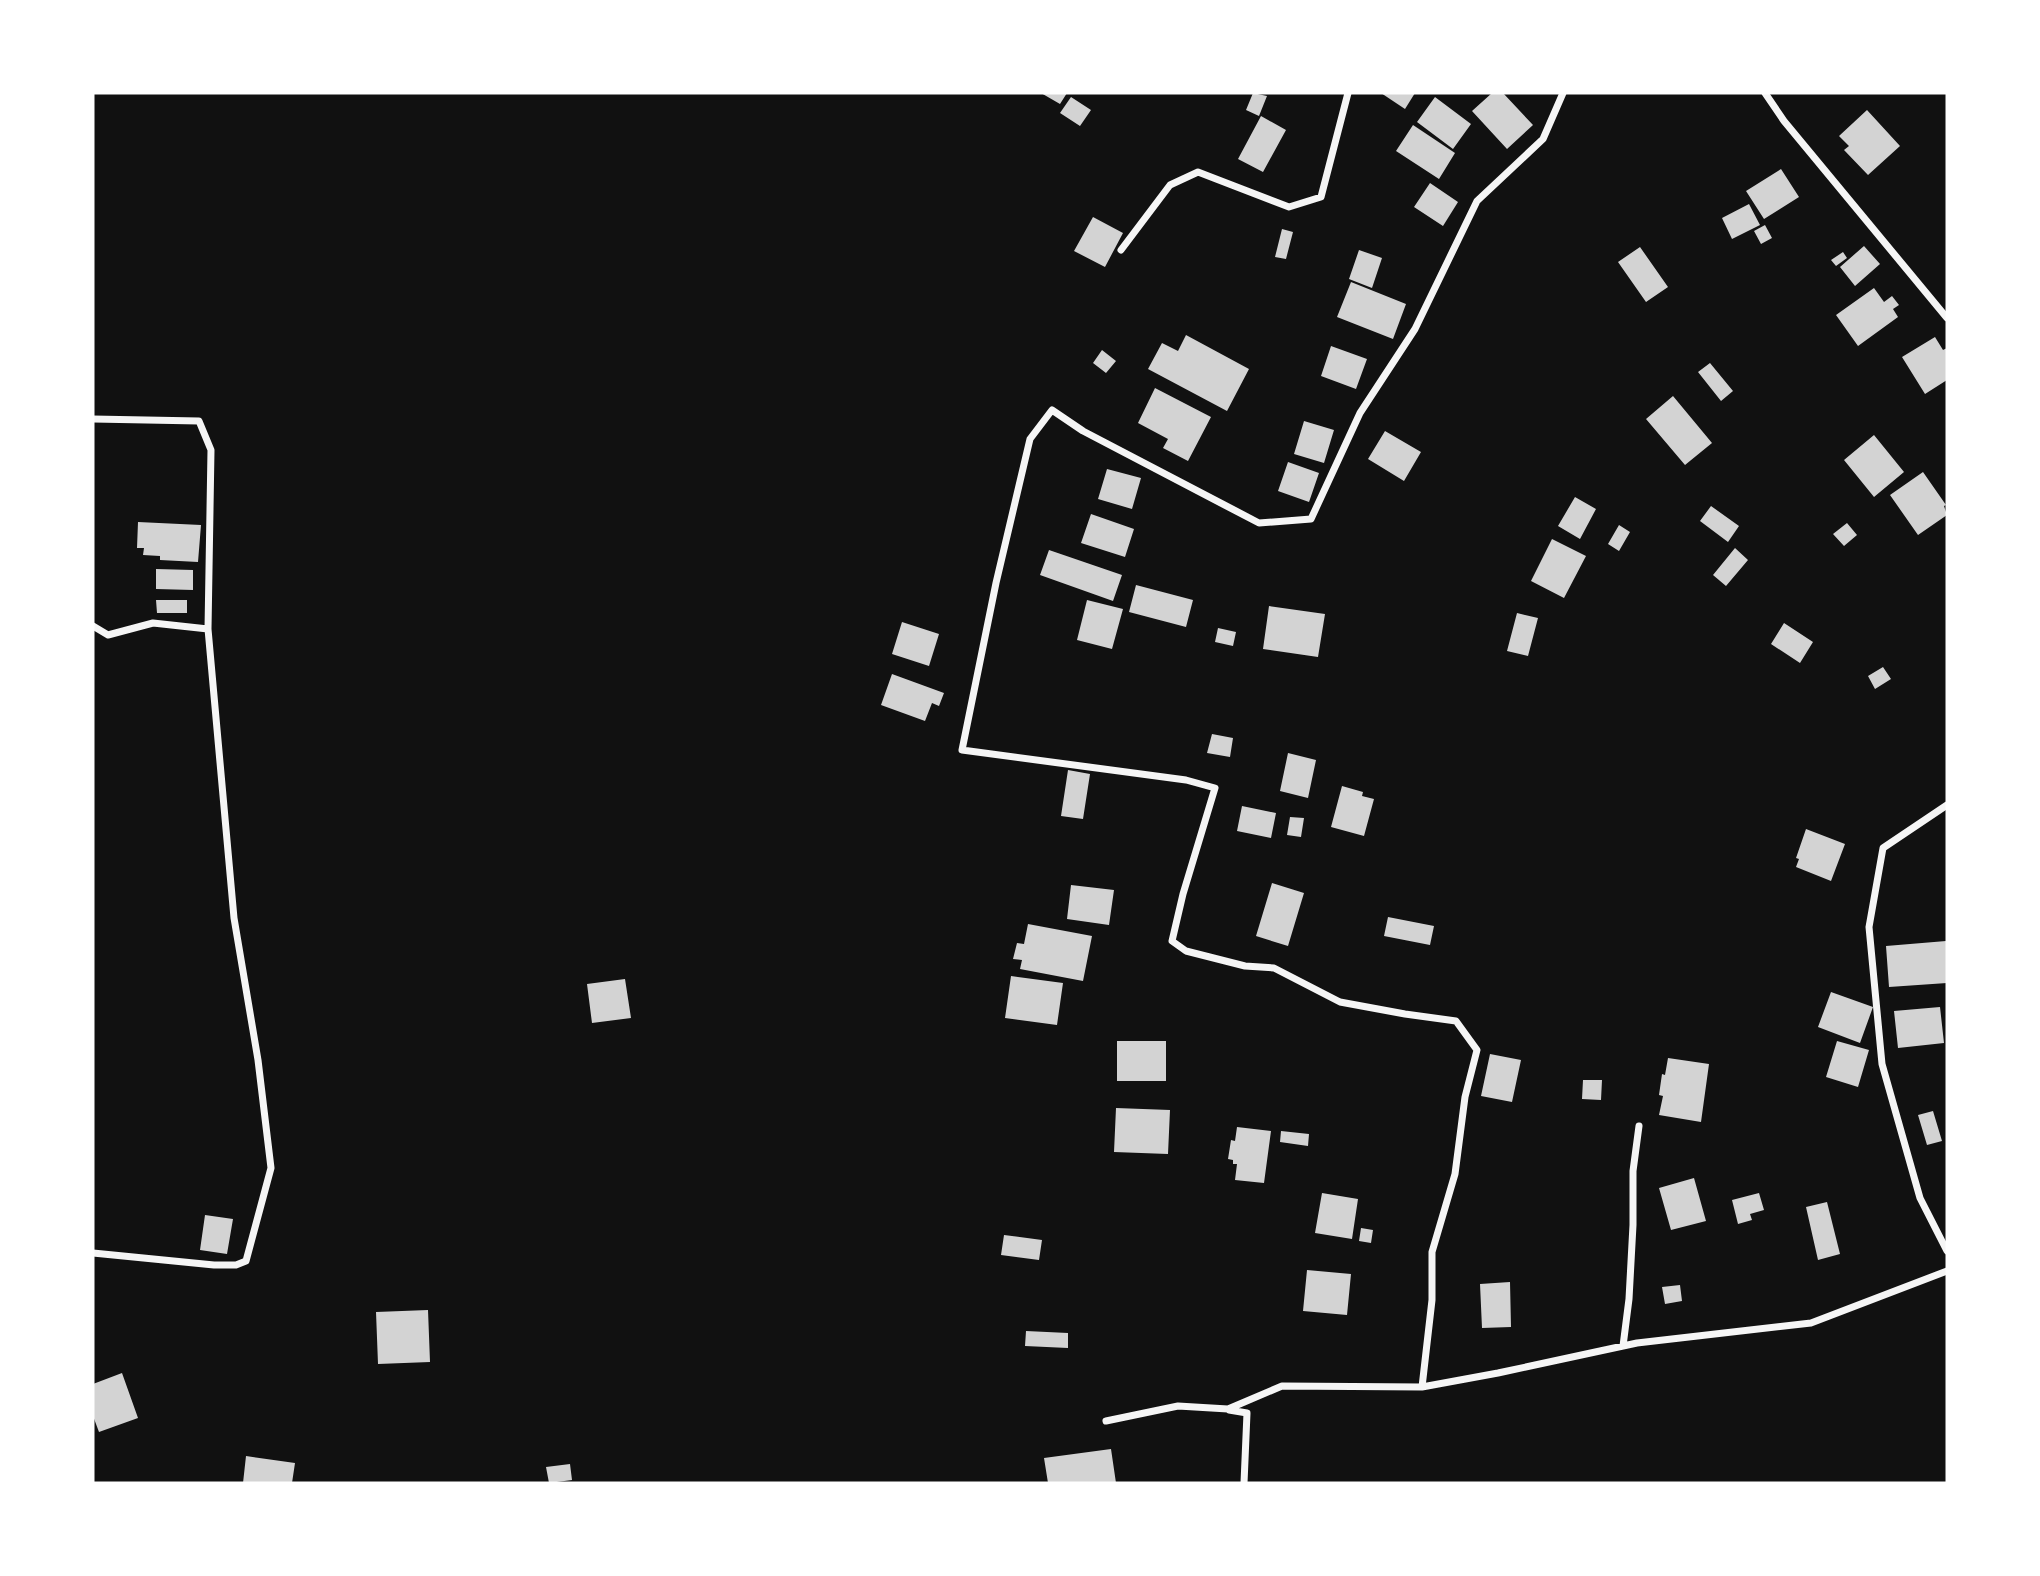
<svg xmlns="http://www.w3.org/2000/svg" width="2040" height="1576" font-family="Figtree,sans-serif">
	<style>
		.building { fill: #d3d3d3 }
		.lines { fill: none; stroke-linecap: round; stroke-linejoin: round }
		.minor { stroke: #f5f5f5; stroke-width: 7 }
	</style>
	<rect width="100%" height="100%" fill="#111"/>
	<path class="building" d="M 1041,93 L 1067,93 L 1060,104 Z
		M 1253,93 L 1267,96 L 1259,116 L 1246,110 Z
		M 1381,93 L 1415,93 L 1405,109 Z
		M 1492,93 L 1503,93 L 1533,125 L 1507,149 L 1472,111 Z
		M 1071,97 L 1091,110 L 1080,126 L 1060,113 Z
		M 1435,97 L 1471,124 L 1453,149 L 1417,122 Z
		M 1867,110 L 1900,146 L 1868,175 L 1844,150 L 1849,146 L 1839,136 Z
		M 1261,116 L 1286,130 L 1263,172 L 1238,159 Z
		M 1413,125 L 1455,153 L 1439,179 L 1396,151 Z
		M 1781,169 L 1799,197 L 1764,219 L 1746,191 Z
		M 1430,183 L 1458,202 L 1443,226 L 1414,207 Z
		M 1749,204 L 1760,225 L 1732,239 L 1722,218 Z
		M 1093,217 L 1123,233 L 1105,267 L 1074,251 Z
		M 1765,225 L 1772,238 L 1761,244 L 1754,231 Z
		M 1282,229 L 1293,232 L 1286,259 L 1275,257 Z
		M 1864,246 L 1880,264 L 1855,286 L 1840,267 Z
		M 1640,247 L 1668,287 L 1646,302 L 1618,262 Z
		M 1359,250 L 1382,258 L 1372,288 L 1349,279 Z
		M 1843,252 L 1847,258 L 1836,266 L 1831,260 Z
		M 1351,282 L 1406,304 L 1393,339 L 1337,317 Z
		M 1874,288 L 1884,302 L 1892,296 L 1899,305 L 1893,309 L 1898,317 L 1858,346 L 1836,315 Z
		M 1186,335 L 1249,369 L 1227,411 L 1148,369 L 1162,343 L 1178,351 Z
		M 1935,337 L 1943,350 L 1947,348 L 1947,380 L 1925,394 L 1902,357 Z
		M 1331,346 L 1367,359 L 1356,389 L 1321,376 Z
		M 1102,350 L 1116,361 L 1106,373 L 1093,363 Z
		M 1710,363 L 1733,391 L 1721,401 L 1698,372 Z
		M 1155,388 L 1211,417 L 1188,461 L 1163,448 L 1168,439 L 1138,423 Z
		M 1673,396 L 1712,443 L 1685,465 L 1646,419 Z
		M 1304,421 L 1334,430 L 1324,463 L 1294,454 Z
		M 1385,431 L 1421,452 L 1404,481 L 1368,459 Z
		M 1874,435 L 1904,472 L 1874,497 L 1844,460 Z
		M 1288,462 L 1319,473 L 1309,502 L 1278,491 Z
		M 1107,469 L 1141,478 L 1132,509 L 1098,499 Z
		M 1923,472 L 1946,505 L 1944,506 L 1947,515 L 1918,535 L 1890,495 Z
		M 1575,497 L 1596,509 L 1580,539 L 1558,526 Z
		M 1711,506 L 1739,526 L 1728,542 L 1700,521 Z
		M 1091,514 L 1134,529 L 1125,557 L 1081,543 Z
		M 138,522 L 201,525 L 198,562 L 160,560 L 160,556 L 143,555 L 144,548 L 137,548 Z
		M 1847,523 L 1857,535 L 1844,546 L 1833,534 Z
		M 1619,525 L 1630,532 L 1619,551 L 1608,544 Z
		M 1552,539 L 1586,556 L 1564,598 L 1531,581 Z
		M 1735,548 L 1748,560 L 1726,586 L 1713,575 Z
		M 1049,550 L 1122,575 L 1113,601 L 1040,575 Z
		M 156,569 L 193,570 L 193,590 L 156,589 Z
		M 1136,585 L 1193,600 L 1186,627 L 1129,612 Z
		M 156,600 L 187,600 L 187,613 L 157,613 Z
		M 1087,600 L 1123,609 L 1112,649 L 1077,640 Z
		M 1269,606 L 1325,614 L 1318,657 L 1263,649 Z
		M 1517,613 L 1538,618 L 1528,656 L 1507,651 Z
		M 902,622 L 939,634 L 929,666 L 892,654 Z
		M 1784,623 L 1813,642 L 1800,663 L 1771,644 Z
		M 1218,628 L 1236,632 L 1233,646 L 1215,642 Z
		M 1883,667 L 1891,679 L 1875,689 L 1868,676 Z
		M 892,674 L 944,693 L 939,706 L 932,703 L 925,721 L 881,705 Z
		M 1212,734 L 1233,738 L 1230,757 L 1207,753 Z
		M 1288,753 L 1316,760 L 1308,798 L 1280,791 Z
		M 1068,770 L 1090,774 L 1083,819 L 1061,816 Z
		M 1342,786 L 1363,792 L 1362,796 L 1374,799 L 1364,836 L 1331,827 Z
		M 1242,806 L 1276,813 L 1271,838 L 1237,831 Z
		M 1290,817 L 1304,818 L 1301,837 L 1287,835 Z
		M 1806,829 L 1845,844 L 1831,881 L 1796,867 L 1799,859 L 1796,858 Z
		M 1272,883 L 1304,893 L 1288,946 L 1256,936 Z
		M 1071,885 L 1114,890 L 1109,925 L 1067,919 Z
		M 1388,917 L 1434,926 L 1430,945 L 1384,936 Z
		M 1028,924 L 1092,936 L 1083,981 L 1020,969 L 1022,960 L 1013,959 L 1017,943 L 1024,944 Z
		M 1946,941 L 1947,983 L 1889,987 L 1886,946 Z
		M 1011,976 L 1063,983 L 1057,1025 L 1005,1018 Z
		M 625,979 L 631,1018 L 592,1023 L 587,984 Z
		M 1831,992 L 1873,1007 L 1860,1043 L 1818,1027 Z
		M 1940,1007 L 1944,1043 L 1898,1048 L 1894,1011 Z
		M 1117,1041 L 1166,1041 L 1166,1081 L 1117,1081 Z
		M 1837,1041 L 1869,1050 L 1858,1087 L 1826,1077 Z
		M 1490,1054 L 1521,1060 L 1512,1102 L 1481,1096 Z
		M 1668,1058 L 1709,1064 L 1701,1122 L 1659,1115 L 1663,1096 L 1659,1095 L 1662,1074 L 1665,1075 Z
		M 1583,1080 L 1602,1080 L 1601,1100 L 1582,1099 Z
		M 1116,1108 L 1170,1110 L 1168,1154 L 1114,1152 Z
		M 1933,1111 L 1942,1141 L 1927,1145 L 1918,1115 Z
		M 1237,1127 L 1271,1131 L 1264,1183 L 1235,1180 L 1237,1164 L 1233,1164 L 1233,1160 L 1228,1159 L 1231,1140 L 1235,1141 Z
		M 1281,1131 L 1309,1134 L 1308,1146 L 1280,1142 Z
		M 1694,1178 L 1706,1221 L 1671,1230 L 1659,1188 Z
		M 1322,1193 L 1358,1199 L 1352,1239 L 1315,1233 Z
		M 1759,1193 L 1764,1210 L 1750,1214 L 1752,1220 L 1738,1224 L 1732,1200 Z
		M 1827,1202 L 1840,1254 L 1818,1260 L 1806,1207 Z
		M 205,1215 L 233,1219 L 227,1254 L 200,1250 Z
		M 1361,1228 L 1373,1230 L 1371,1243 L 1359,1241 Z
		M 1004,1235 L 1042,1240 L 1039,1260 L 1001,1255 Z
		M 1307,1270 L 1351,1274 L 1347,1315 L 1303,1311 Z
		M 1510,1282 L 1511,1327 L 1482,1328 L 1480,1284 Z
		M 1680,1285 L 1682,1301 L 1665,1304 L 1662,1287 Z
		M 428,1310 L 430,1362 L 378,1364 L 376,1312 Z
		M 1026,1331 L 1068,1333 L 1068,1348 L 1025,1346 Z
		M 122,1373 L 138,1418 L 99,1432 L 93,1416 L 93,1384 Z
		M 1111,1449 L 1116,1483 L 1048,1483 L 1044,1458 Z
		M 246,1456 L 295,1463 L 292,1483 L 243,1483 Z
		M 570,1464 L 572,1480 L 549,1483 L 546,1467 Z"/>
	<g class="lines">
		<path class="minor" d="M 1765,93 L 1784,121 L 1947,318
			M 1121,250 L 1170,185 L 1198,172 L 1289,207 L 1321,197 L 1348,93
			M 93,419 L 199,421 L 211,450 L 208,629 L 234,918 L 258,1060 L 271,1168 L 246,1261 L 236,1265 L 214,1265 L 93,1253
			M 93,626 L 108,635 L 153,623 L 208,629
			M 1947,805 L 1883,848 L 1869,927 L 1882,1064 L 1920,1198 L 1947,1251
			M 1623,1346 L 1629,1299 L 1633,1225 L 1633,1171 L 1639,1126
			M 1422,1387 L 1432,1300 L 1432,1252 L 1455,1174 L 1465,1097 L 1477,1050 L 1456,1021 L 1405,1014 L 1340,1002 L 1274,968 L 1245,966 L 1186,951 L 1172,941 L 1183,894 L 1215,788 L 1186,780 L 962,750 L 996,583 L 1030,439 L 1052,410 L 1083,431 L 1259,523 L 1311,519 L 1360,413 L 1415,329 L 1477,201 L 1543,139 L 1563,93
			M 1229,1410 L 1247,1413 L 1244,1483
			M 1106,1421 L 1178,1406 L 1228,1409 L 1282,1386 L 1422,1387 L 1498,1373 L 1637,1343 L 1811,1323 L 1947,1271"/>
	</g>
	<rect width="2040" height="1576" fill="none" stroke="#ffffff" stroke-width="189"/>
</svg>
